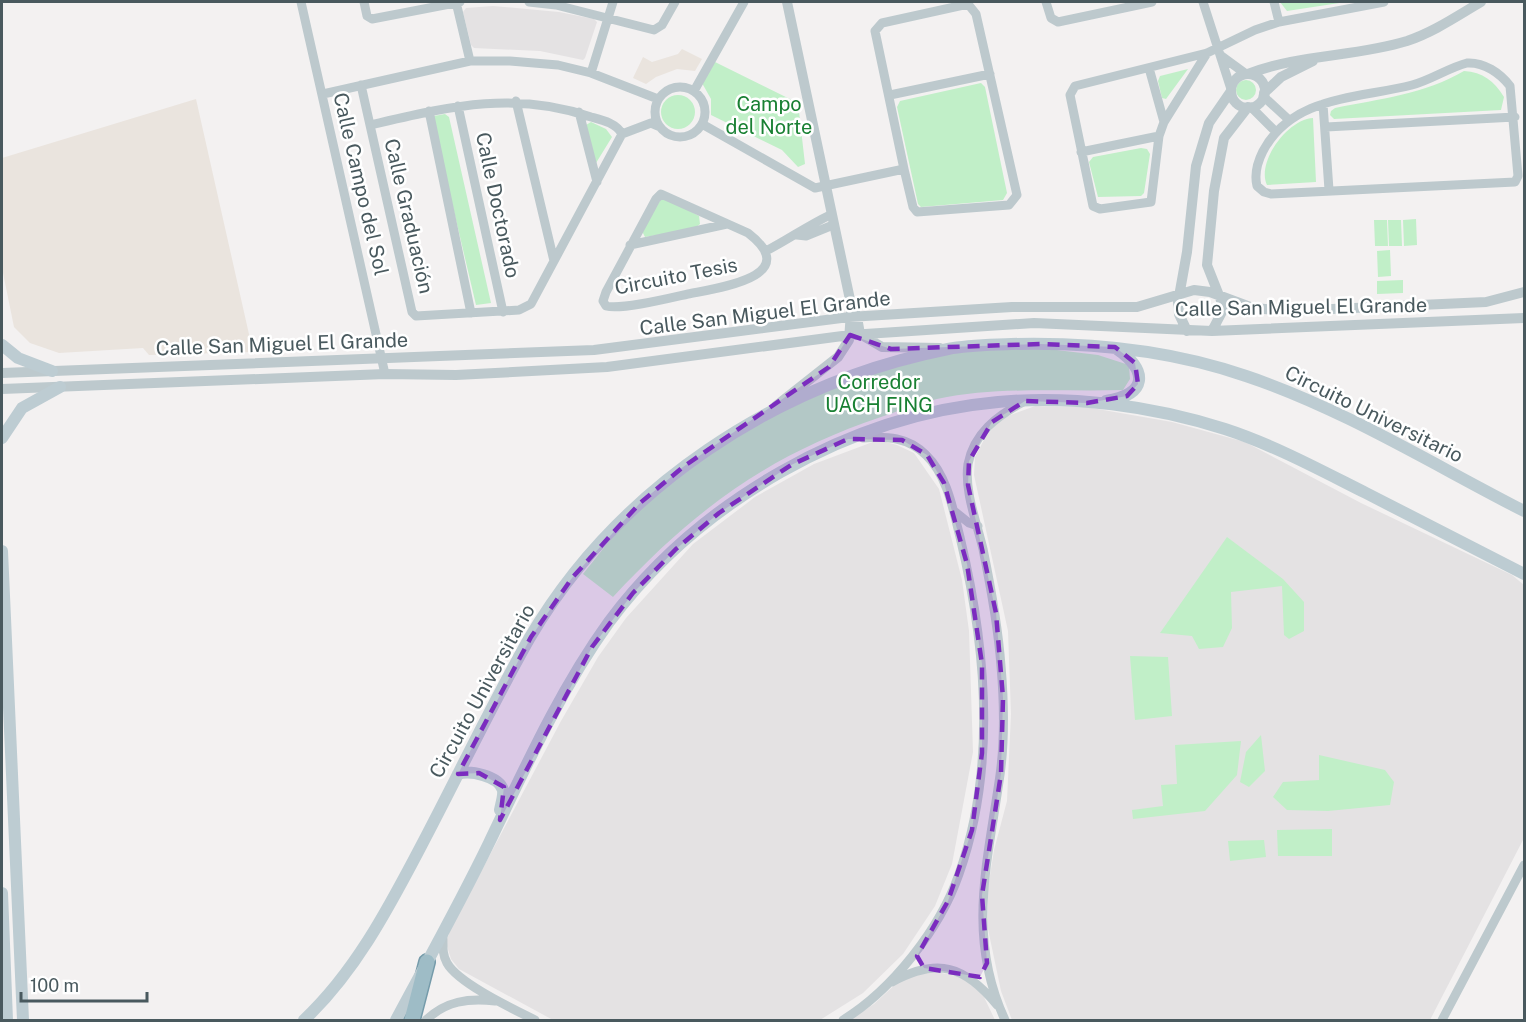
<svg xmlns="http://www.w3.org/2000/svg" width="1526" height="1022" font-family="'Public Sans',sans-serif">
	<style>
		.commercial { fill: #eae4de }
		.education { fill: #e4e2e3 }
		.green { fill: #c1efc8 }
		.lines { fill: none; stroke-linecap: round; stroke-linejoin: round }
		.trunk-casing { stroke: #759baa; stroke-width: 18 }
		.minor { stroke: #bdc9cd; stroke-width: 9 }
		.tertiary { stroke: #bdc9cd; stroke-width: 10 }
		.secondary { stroke: #bdccd2; stroke-width: 12 }
		.trunk { stroke: #9ebcc6; stroke-width: 15 }
		.marked { fill: #7b2cbf; fill-opacity: 0.2; stroke: #7b2cbf; stroke-width: 4.5; stroke-dasharray: 12 8; stroke-linejoin: round }
		.labels { text-anchor: middle; stroke-width: 5; stroke-linejoin: round; paint-order: stroke }
		.park-label { font-size: 20px; fill: #198033; stroke: #fff }
		.street-label { font-size: 20px; fill: #49595e; stroke: #fff }
	</style>
	<rect width="100%" height="100%" fill="#f3f1f1"/>
	<path class="commercial" d="M 682,49 L 702,59 L 695,71 L 677,69 L 656,77 L 646,84 L 633,78 L 643,57 L 652,62 L 678,54 Z
		M 196,99 L 253,352 L 149,355 L 143,348 L 59,353 L 30,343 L 14,327 L 2,268 L 2,158 Z"/>
	<path class="education" d="M 493,6 L 559,12 L 594,19 L 597,22 L 585,58 L 583,60 L 540,51 L 474,48 L 471,45 L 463,12 L 466,8 Z
		M 1035,406 L 1086,407 L 1172,422 L 1245,442 L 1361,503 L 1512,575 L 1524,585 L 1524,838 L 1430,1020 L 1012,1020 L 1001,991 L 988,929 L 988,888 L 994,850 L 1007,801 L 1011,714 L 1008,631 L 974,475 L 975,457 L 986,436 L 1002,418 Z
		M 878,440 L 897,445 L 914,453 L 939,489 L 962,580 L 969,631 L 973,752 L 952,864 L 935,906 L 903,954 L 863,993 L 820,1020 L 553,1020 L 459,969 L 451,959 L 446,943 L 450,930 L 561,721 L 598,657 L 626,618 L 693,544 L 755,497 L 814,464 Z
		M 931,971 L 962,977 L 983,995 L 995,1020 L 850,1020 L 874,1004 L 900,980 Z"/>
	<path class="green" d="M 1280,2 L 1346,2 L 1287,11 Z
		M 715,62 L 798,103 L 805,164 L 798,167 L 782,150 L 711,115 L 711,99 L 702,83 Z
		M 1188,69 L 1166,99 L 1162,98 L 1158,81 L 1160,76 Z
		M 1464,71 C 1483,72 1494,81 1504,97 L 1501,110 L 1334,119 L 1330,115 L 1331,111 L 1335,108 C 1379,99 1425,94 1464,71 Z
		M1236 90a10 10 0 1 1 20 0a10 10 0 1 1-20 0Z
		M 981,83 L 985,87 L 1007,193 L 1003,200 L 921,207 L 918,204 L 897,107 L 900,101 Z
		M661 112a17 17 0 1 1 34 0a17 17 0 1 1-34 0Z
		M 445,114 L 449,117 L 491,303 L 476,305 L 433,122 L 434,116 Z
		M 1313,118 L 1316,182 L 1267,185 C 1256,162 1288,119 1313,118 Z
		M 591,122 L 606,129 L 612,137 L 596,163 L 586,125 Z
		M 1141,148 L 1147,149 L 1150,154 L 1144,193 L 1141,196 L 1098,197 L 1089,162 L 1093,157 Z
		M 661,199 L 667,199 L 699,216 L 700,224 L 694,229 L 645,237 L 642,231 Z
		M 1416,219 L 1417,245 L 1404,246 L 1403,220 Z
		M 1374,220 L 1387,220 L 1388,246 L 1375,246 Z
		M 1388,220 L 1401,220 L 1402,246 L 1389,246 Z
		M 1390,250 L 1391,276 L 1378,277 L 1377,251 Z
		M 1403,280 L 1403,293 L 1377,294 L 1377,281 Z
		M 1032,347 L 1098,355 L 1129,365 L 1130,379 L 1123,390 C 1062,392 998,386 937,399 C 918,403 899,411 881,417 C 768,455 694,510 613,597 L 583,574 C 599,554 615,533 633,515 C 717,433 834,374 950,353 C 976,349 1005,349 1032,347 Z
		M 1227,537 L 1283,579 L 1304,602 L 1304,631 L 1289,639 L 1284,635 L 1282,586 L 1231,592 L 1232,628 L 1223,647 L 1199,649 L 1192,636 L 1160,633 Z
		M 1130,656 L 1168,657 L 1172,716 L 1135,720 Z
		M 1261,735 L 1265,771 L 1249,787 L 1240,782 L 1246,752 Z
		M 1241,741 L 1237,775 L 1205,811 L 1133,819 L 1132,810 L 1163,806 L 1161,785 L 1177,784 L 1175,745 Z
		M 1319,755 L 1385,770 L 1394,782 L 1390,805 L 1328,811 L 1287,810 L 1273,797 L 1283,782 L 1319,780 Z
		M 1332,829 L 1332,856 L 1278,856 L 1277,830 Z
		M 1264,840 L 1266,857 L 1230,861 L 1228,841 Z"/>
	<g class="lines">
		<g class="trunk-casing">
			<path id="trunk" d="M 412,1020 L 427,962"/>
		</g>
		<path class="minor" d="M 301,2 L 385,374
			M 364,2 L 367,16 L 372,19 L 460,2
			M 456,2 L 470,61
			M 529,2 L 556,5 L 654,30 L 662,25 L 675,2
			M 1046,2 L 1051,18 L 1058,22 L 1152,2
			M 1203,2 L 1231,89
			M 1274,2 L 1279,22
			M 1207,53 L 1164,122 L 1159,136 L 1151,202 L 1100,209 L 1093,206 L 1070,95 L 1075,86 L 1207,53 L 1255,30 L 1279,22 L 1384,2
			M 1220,55 L 1246,74
			M 1467,63 C 1484,62 1500,73 1510,86 L 1518,176 L 1515,182 L 1271,194 L 1264,192 L 1257,186 C 1254,174 1258,161 1263,151 C 1293,95 1358,99 1412,85 C 1431,80 1448,68 1467,63 Z
			M 1149,68 L 1164,122
			M 591,73 L 613,2
			M 361,85 L 412,312 L 416,316 L 519,310 L 531,304 L 622,134 C 616,123 602,120 591,117 C 513,90 448,107 370,125
			M655 112a25 25 0 1 1 50 0a25 25 0 1 1-50 0Z
			M 694,91 L 744,2
			M 323,94 L 470,61 L 510,61 L 558,65 L 591,73 L 658,99
			M 890,95 L 990,74
			M 1263,96 L 1288,119
			M 516,101 L 554,261
			M 1323,104 L 1329,190
			M 458,106 L 503,312
			M 1251,107 L 1275,131
			M 429,111 L 471,313
			M 579,112 L 597,182
			M 702,124 L 815,188 L 904,169 L 913,207 L 917,212 L 1009,205 L 1017,195 L 976,14 L 968,4 L 882,23 L 875,31 L 904,169
			M 1326,127 L 1515,117
			M 622,134 L 651,123 L 658,126
			M 1081,152 L 1159,136
			M 661,194 L 748,233 C 805,277 717,288 688,294 C 670,298 622,310 606,306 L 603,301 L 606,292 L 656,199 Z
			M 797,235 L 806,236 L 833,225
			M 630,245 L 727,224
			M 766,251 C 789,239 807,226 830,215
			M 954,511 L 969,523 L 978,526
			M 443,935 C 443,946 442,954 447,963 C 458,983 513,1009 535,1020
			M 892,982 C 938,957 965,966 997,1005
			M 426,1020 C 446,1001 468,998 495,1001
			M 843,1020 C 892,990 940,929 959,874 C 997,767 986,645 960,537 C 953,509 947,475 926,455 C 908,437 887,436 863,438
			M 1005,1020 C 966,936 988,861 1000,775 C 1005,739 1004,701 1001,666 C 998,626 991,588 983,549 C 977,523 964,491 968,464 C 974,433 997,416 1023,402
			M 1442,1020 L 1524,865"/>
		<path class="tertiary" d="M 787,2 L 852,309 L 857,317 L 860,334 L 882,347 L 940,348
			M 1248,74 C 1299,54 1355,57 1407,41 C 1434,32 1457,16 1481,2
			M1231 91a17 17 0 1 1 34 0a17 17 0 1 1-34 0Z
			M 1264,93 L 1281,77 L 1313,61
			M 1187,331 L 1179,314 L 1178,302 L 1187,252 L 1196,166 L 1209,123 L 1231,91
			M 1212,331 L 1224,308 L 1207,265 L 1214,191 L 1224,138 L 1248,107
			M 2,373 L 594,350 L 849,317 L 1012,307 L 1137,307 L 1194,290 L 1210,292 L 1253,308 L 1288,311 L 1486,302 L 1524,292
			M 2,389 L 385,374 L 456,375 L 607,367 L 850,335 L 1034,323 L 1212,331 L 1524,318
			M 776,406 L 838,357 L 849,340 L 851,312"/>
		<path class="secondary" d="M 2,345 L 18,358 L 52,371
			M 1106,401 C 1147,395 1149,371 1117,349
			M 2,438 L 22,408 L 60,387
			M 2,551 L 23,1020
			M 458,774 C 470,770 499,776 503,790 C 504,796 501,804 500,810
			M 2,893 L 7,1020
			M 304,1020 C 354,973 387,911 419,850 C 456,780 490,708 529,639 C 618,487 777,383 948,349 C 968,345 990,345 1011,344 C 1091,342 1171,350 1246,376 C 1342,408 1434,465 1524,511
			M 396,1020 C 427,962 460,903 489,843 C 525,768 560,690 609,622 C 698,502 849,415 998,402 C 1072,395 1153,406 1225,429 C 1274,445 1320,470 1366,493 C 1419,520 1472,547 1524,574"/>
		<use href="#trunk" class="trunk"/>
	</g>
	<path class="marked" d="M 850,335 L 891,349 L 1040,344 L 1115,347 L 1135,363 L 1138,384 L 1127,396 L 1087,403 L 1025,401 L 992,422 L 969,461 L 968,485 L 996,613 L 1003,698 L 1001,774 L 982,895 L 987,963 L 980,977 L 924,968 L 917,956 L 948,901 L 972,830 L 982,753 L 982,664 L 967,564 L 944,483 L 927,455 L 902,440 L 848,439 L 791,465 L 719,513 L 676,549 L 633,593 L 592,647 L 500,820 L 504,787 L 479,773 L 458,774 L 531,637 L 572,578 L 640,503 L 683,467 L 829,367 Z"/>
	<g class="labels">
		<g class="park-label">
			<text x="769" y="111">Campo<tspan x="769" dy="23">del Norte</tspan></text>
			<text x="879" y="389">Corredor<tspan x="879" dy="23">UACH FING</tspan></text>
		</g>
		<g class="street-label">
			<text transform="translate(361 184) rotate(77)" y="7">Calle Campo del Sol</text>
			<text transform="translate(498 205) rotate(78)" y="7">Calle Doctorado</text>
			<text transform="translate(409 216) rotate(77)" y="7">Calle Graduación</text>
			<text transform="translate(676 276) rotate(-11)" y="7">Circuito Tesis</text>
			<text transform="translate(1301 307) rotate(-1)" y="7">Calle San Miguel El Grande</text>
			<text transform="translate(765 313) rotate(-7)" y="7">Calle San Miguel El Grande</text>
			<text transform="translate(282 344) rotate(-2)" y="7">Calle San Miguel El Grande</text>
			<text transform="translate(1374 414) rotate(26)" y="7">Circuito Universitario</text>
			<text transform="translate(482 691) rotate(-61)" y="7">Circuito Universitario</text>
		</g>
	</g>
	<rect width="1526" height="1022" fill="none" stroke="#49595e" stroke-width="6"/>
	<path d="M21 992v9h126v-9" fill="none" stroke="#49595e" stroke-width="3"/>
	<text x="30" y="992" font-size="18" fill="#49595e" stroke="#ffffff" stroke-width="4.5" paint-order="stroke">100 m</text>
</svg>
